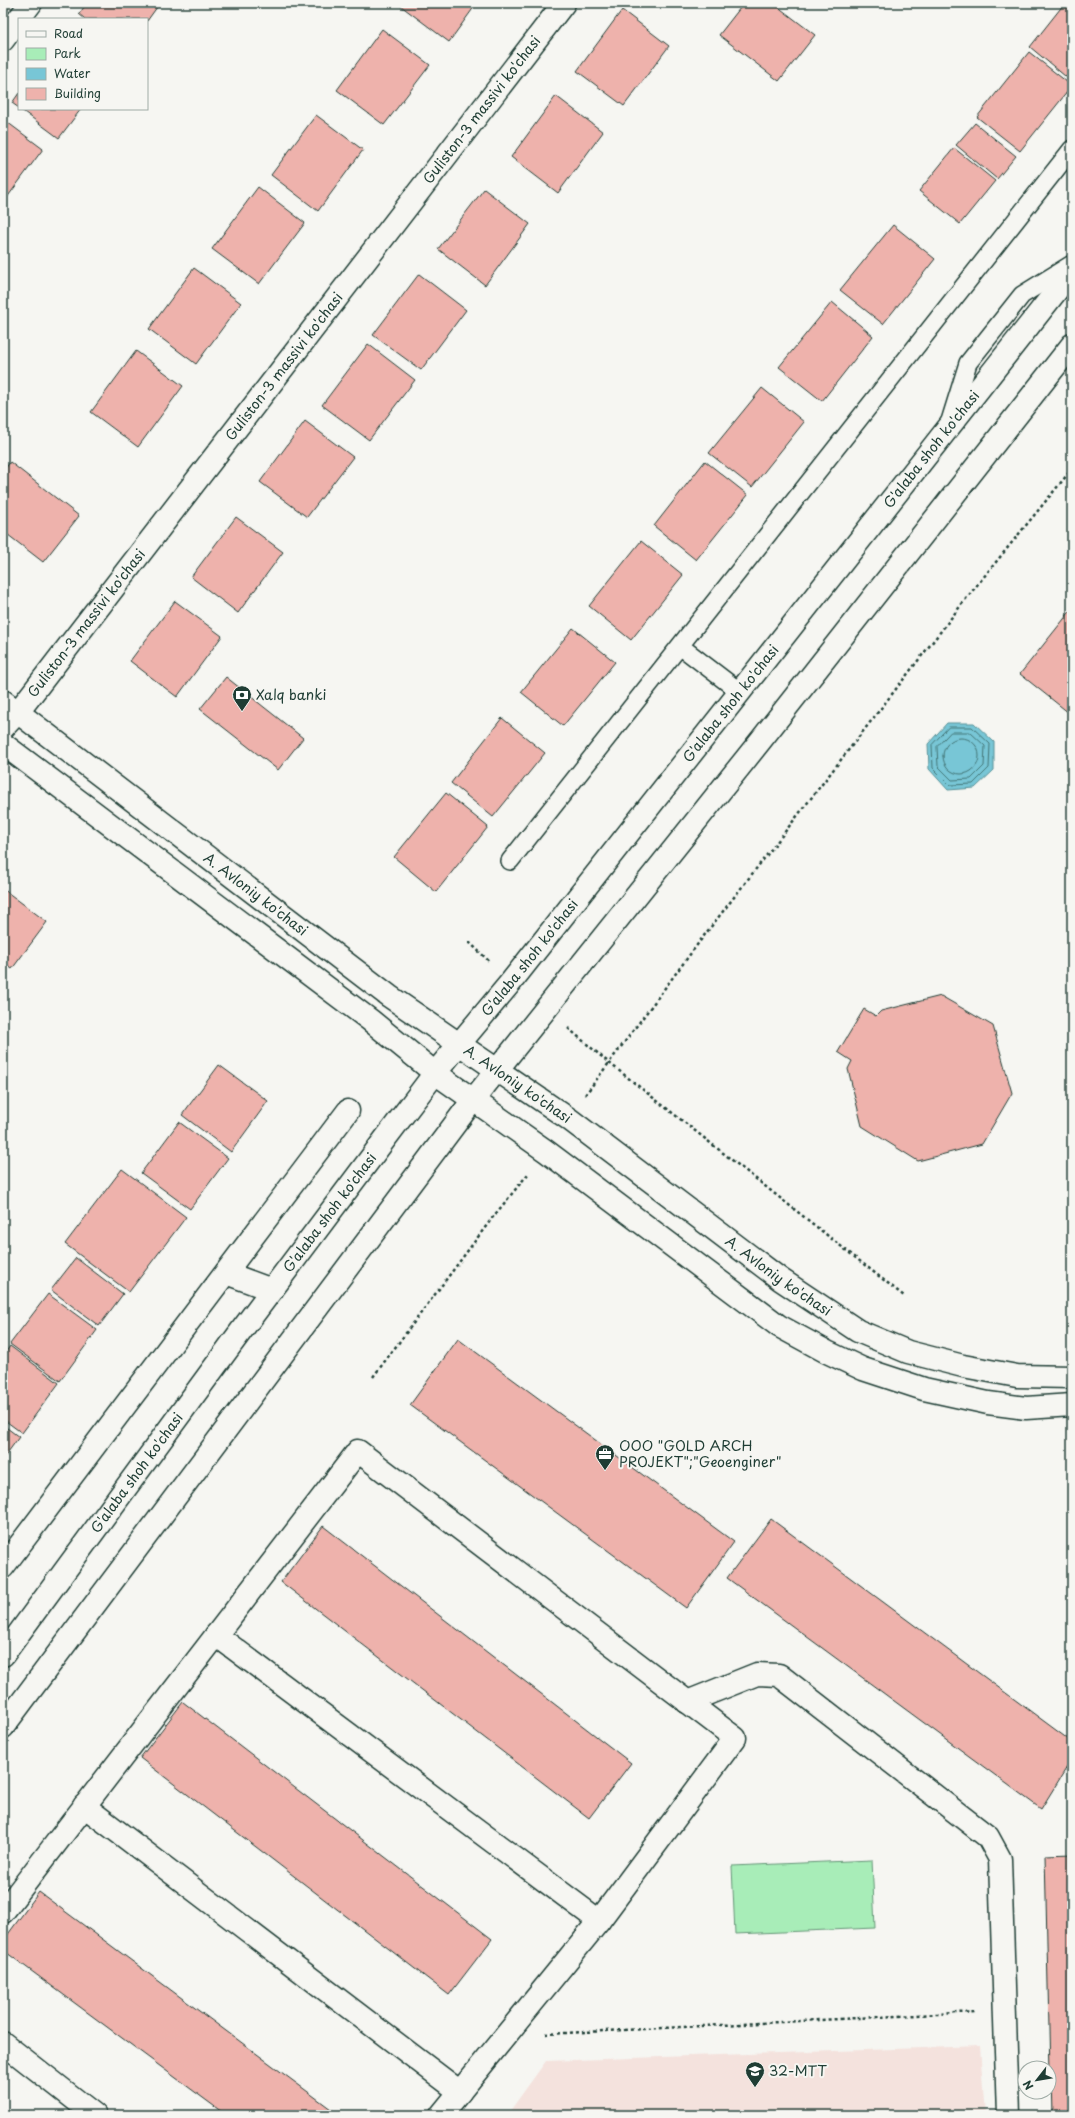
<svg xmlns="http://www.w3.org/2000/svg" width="1075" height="2118" font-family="'Playpen Sans',sans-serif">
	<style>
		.built { fill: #f4e2dd }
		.green { fill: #a8edb8; stroke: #649576 }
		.water { fill: #78c6d6; stroke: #548f95 }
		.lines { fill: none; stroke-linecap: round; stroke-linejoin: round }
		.shore { stroke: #437475; stroke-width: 1 }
		.building { fill: #eeb2ac; stroke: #1f3d34 }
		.service-casing { stroke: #1f3d34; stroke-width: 20 }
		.minor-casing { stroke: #1f3d34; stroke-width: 25 }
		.tertiary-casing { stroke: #1f3d34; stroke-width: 25 }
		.secondary-casing { stroke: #1f3d34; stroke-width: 25 }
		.primary-casing { stroke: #1f3d34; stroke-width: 25 }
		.path { stroke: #1f3d34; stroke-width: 2.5; stroke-dasharray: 3 3; stroke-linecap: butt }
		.service { stroke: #f6f6f2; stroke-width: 17 }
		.minor { stroke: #f6f6f2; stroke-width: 22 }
		.tertiary { stroke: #f6f6f2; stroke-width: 22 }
		.secondary { stroke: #f6f6f2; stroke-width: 22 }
		.primary { stroke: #f6f6f2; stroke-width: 22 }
		.labels { text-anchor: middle; stroke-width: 4; stroke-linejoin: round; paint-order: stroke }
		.street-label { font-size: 14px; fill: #1f3d34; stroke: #f6f6f2 }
		.poi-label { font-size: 14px; fill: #1f3d34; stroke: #f6f6f2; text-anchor: start }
	</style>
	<rect width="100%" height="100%" fill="#f6f6f2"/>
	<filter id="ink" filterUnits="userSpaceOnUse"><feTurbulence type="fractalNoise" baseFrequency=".025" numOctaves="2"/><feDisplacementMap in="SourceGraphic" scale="8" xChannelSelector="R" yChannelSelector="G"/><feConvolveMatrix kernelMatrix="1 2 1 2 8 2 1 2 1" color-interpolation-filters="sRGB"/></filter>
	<g filter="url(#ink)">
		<path class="built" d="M 980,2046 L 985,2115 L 507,2115 L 546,2061 Z"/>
		<path class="green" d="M 872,1860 L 875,1928 L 735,1934 L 732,1866 Z"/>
		<path class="water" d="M 947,723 L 974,723 L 994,742 L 994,770 L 975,788 L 948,790 L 929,769 L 928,744 Z"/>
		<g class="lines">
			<path class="shore" d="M 949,727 L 972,727 L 990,744 L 989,768 L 973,784 L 950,785 L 933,768 L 932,745 Z
				M 951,732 L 970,732 L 985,746 L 984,766 L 971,779 L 952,780 L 938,766 L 937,747 Z
				M943 756a18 18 0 1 1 36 0a18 18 0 1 1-36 0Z"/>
		</g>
		<path class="building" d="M 87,3 L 160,3 L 147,21 L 147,19 L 85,19 L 79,14 Z
			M 404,3 L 477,3 L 449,42 L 401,6 Z
			M 744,3 L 773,3 L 815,35 L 779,81 L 719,35 Z
			M 1064,4 L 1072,11 L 1071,81 L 1030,47 Z
			M 622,10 L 669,46 L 624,106 L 577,71 Z
			M 382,29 L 430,65 L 384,125 L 337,90 Z
			M 1029,52 L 1072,86 L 1020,151 L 977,117 Z
			M 19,93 L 19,108 L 12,103 Z
			M 556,96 L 603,132 L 558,193 L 511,157 Z
			M 20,109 L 81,109 L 59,138 Z
			M 316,115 L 363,150 L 318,211 L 271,175 Z
			M 3,119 L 43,149 L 3,203 Z
			M 975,123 L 1016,156 L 997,179 L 956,145 Z
			M 954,148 L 995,181 L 960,224 L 919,191 Z
			M 258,187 L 305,223 L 259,284 L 212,249 Z
			M 484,189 L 530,224 L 485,285 L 438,249 Z
			M 893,225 L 935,259 L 883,324 L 840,290 Z
			M 194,268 L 241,303 L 196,364 L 149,329 Z
			M 419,274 L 466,310 L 421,370 L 373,335 Z
			M 832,302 L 873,336 L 822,401 L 779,367 Z
			M 368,344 L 415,380 L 369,440 L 322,405 Z
			M 136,351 L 183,386 L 138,447 L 91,412 Z
			M 762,388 L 804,422 L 752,487 L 709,453 Z
			M 305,421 L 353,457 L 307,517 L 260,482 Z
			M 705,461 L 748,495 L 696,560 L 654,526 Z
			M 10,462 L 79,516 L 43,562 L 3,531 L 3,472 Z
			M 236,517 L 283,552 L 238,613 L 191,577 Z
			M 641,541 L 683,575 L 631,640 L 589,606 Z
			M 175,601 L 222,636 L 177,697 L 130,661 Z
			M 1072,609 L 1072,709 L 1069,713 L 1020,674 Z
			M 573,628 L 615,662 L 563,726 L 521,692 Z
			M 226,677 L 303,738 L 278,770 L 200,709 Z
			M 502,718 L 545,753 L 493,817 L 451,783 Z
			M 446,793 L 488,827 L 436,892 L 394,857 Z
			M 3,889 L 47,922 L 12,969 L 3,962 Z
			M 941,996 L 993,1026 L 1012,1093 L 982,1144 L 918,1161 L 862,1126 L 848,1069 L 852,1061 L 838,1052 L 864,1009 L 876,1016 L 881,1011 Z
			M 219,1065 L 268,1101 L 231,1152 L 182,1115 Z
			M 179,1122 L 228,1158 L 190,1209 L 141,1173 Z
			M 122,1169 L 186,1217 L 129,1292 L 65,1244 Z
			M 76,1258 L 123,1294 L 99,1326 L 51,1290 Z
			M 48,1294 L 97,1330 L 60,1381 L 10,1344 Z
			M 458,1339 L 734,1542 L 686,1608 L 410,1405 Z
			M 10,1346 L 59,1383 L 22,1433 L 3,1419 L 3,1356 Z
			M 3,1425 L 19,1437 L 3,1459 Z
			M 771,1519 L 1072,1742 L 1072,1759 L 1041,1809 L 727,1578 Z
			M 323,1526 L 631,1763 L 589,1818 L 281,1582 Z
			M 183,1702 L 492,1939 L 449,1995 L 140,1758 Z
			M 1072,1854 L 1072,2115 L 1051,2115 L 1045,1855 Z
			M 39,1892 L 339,2115 L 226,2115 L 3,1950 L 3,1941 Z"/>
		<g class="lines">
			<g class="service-casing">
				<path id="service" d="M 950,421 L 968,363 L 1022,295 L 1072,264
					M 680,646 L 740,692
					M 510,861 L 1072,149"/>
			</g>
			<g class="minor-casing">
				<g id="minor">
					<path d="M 3,40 L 31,3"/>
					<path id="s1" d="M 3,728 L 18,712 L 564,3"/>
					<path d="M 226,1273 L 272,1290"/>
					<path d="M 3,1567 L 348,1111"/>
					<path d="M 216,1635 L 599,1921"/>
					<path d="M 687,1702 L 757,1674 L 779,1675 L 988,1837 L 1000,1859 L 1008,2115"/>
					<path d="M 84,1806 L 460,2092"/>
					<path d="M 3,1912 L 358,1451 L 735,1738 L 599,1921 L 441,2115"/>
					<path d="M 3,2043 L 95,2115"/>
				</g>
			</g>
			<g class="tertiary-casing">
				<g id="tertiary">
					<path id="s2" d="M 3,701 L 389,996 L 459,1044"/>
					<path d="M 3,744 L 370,1020 L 435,1073"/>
				</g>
			</g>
			<g class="secondary-casing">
				<g id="secondary">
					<path id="s3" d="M 459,1044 L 569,1119 L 780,1279 L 858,1331 L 908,1352 L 963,1366 L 1017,1376 L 1072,1377"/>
					<path d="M 435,1073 L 546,1151 L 779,1326 L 827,1352 L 863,1369 L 924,1389 L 988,1403 L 1026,1408 L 1072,1405"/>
				</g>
			</g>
			<g class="primary-casing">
				<g id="primary">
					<path id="s4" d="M 3,1655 L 244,1327 L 385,1139 L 435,1073 L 511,982 L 1072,271"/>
					<path d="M 3,1727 L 473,1100 L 761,740 L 1072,345"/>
				</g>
			</g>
			<path class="path" d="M 469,942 L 490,962
				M 568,1028 L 608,1062 L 904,1296
				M 585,1095 L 703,937 L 840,761 L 969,595 L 1072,469
				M 373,1377 L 493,1217 L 528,1174
				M 546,2034 L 976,2012"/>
			<use href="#service" class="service"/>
			<use href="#minor" class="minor"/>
			<use href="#tertiary" class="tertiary"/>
			<use href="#secondary" class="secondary"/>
			<use href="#primary" class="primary"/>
		</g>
	</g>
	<defs>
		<g id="bank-pin" transform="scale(1)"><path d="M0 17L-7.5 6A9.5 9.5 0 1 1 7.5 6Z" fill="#1f3d34" stroke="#f6f6f2"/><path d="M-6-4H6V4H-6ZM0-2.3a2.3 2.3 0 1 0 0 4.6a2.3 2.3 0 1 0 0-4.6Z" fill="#fff"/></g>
		<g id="office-pin" transform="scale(1)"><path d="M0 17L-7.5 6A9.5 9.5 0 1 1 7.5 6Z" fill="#1f3d34" stroke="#f6f6f2"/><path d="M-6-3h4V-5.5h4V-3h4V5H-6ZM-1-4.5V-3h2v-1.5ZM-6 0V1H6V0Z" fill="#fff"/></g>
		<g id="school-pin" transform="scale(1)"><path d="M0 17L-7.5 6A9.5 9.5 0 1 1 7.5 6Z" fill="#1f3d34" stroke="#f6f6f2"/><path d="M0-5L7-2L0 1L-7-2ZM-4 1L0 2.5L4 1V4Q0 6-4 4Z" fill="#fff"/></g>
	</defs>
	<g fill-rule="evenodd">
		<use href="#bank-pin" x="242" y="695"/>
		<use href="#office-pin" x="605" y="1454"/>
		<use href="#school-pin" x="755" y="2071"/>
	</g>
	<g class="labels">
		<g class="street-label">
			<text dy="5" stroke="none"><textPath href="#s1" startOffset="782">Guliston-3 massivi ko'chasi</textPath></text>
			<text dy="5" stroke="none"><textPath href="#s1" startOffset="458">Guliston-3 massivi ko'chasi</textPath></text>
			<text dy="5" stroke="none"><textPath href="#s4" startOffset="1522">G'alaba shoh ko'chasi</textPath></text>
			<text dy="5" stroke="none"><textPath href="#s1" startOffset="134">Guliston-3 massivi ko'chasi</textPath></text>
			<text dy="5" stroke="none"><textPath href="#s4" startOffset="1198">G'alaba shoh ko'chasi</textPath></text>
			<text dy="5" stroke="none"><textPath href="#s2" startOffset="318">A. Avloniy ko'chasi</textPath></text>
			<text dy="5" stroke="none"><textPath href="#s4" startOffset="874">G'alaba shoh ko'chasi</textPath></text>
			<text dy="5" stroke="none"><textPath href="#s3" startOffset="71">A. Avloniy ko'chasi</textPath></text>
			<text dy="5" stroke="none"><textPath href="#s4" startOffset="550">G'alaba shoh ko'chasi</textPath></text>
			<text dy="5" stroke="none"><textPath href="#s3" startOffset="395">A. Avloniy ko'chasi</textPath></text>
			<text dy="5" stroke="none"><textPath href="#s4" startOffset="226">G'alaba shoh ko'chasi</textPath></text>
		</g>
		<g class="poi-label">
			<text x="256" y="700">Xalq banki</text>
			<text x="619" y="1451">ООО "GOLD ARCH<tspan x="619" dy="16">PROJEKT";"Geoenginer"</tspan></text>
			<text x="769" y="2076">32-MTT</text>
		</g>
	</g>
	<rect width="1075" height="2118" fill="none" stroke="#f6f6f2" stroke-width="16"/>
	<rect x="8" y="8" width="1059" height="2102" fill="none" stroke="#1f3d34" stroke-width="1.5" filter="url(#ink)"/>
	<rect x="18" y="18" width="130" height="92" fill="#f6f6f2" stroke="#a0aca6"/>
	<rect x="26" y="31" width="20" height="6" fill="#f6f6f2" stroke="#a0aca6"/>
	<text x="54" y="38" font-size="12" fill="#1f3d34">Road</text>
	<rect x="26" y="48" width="20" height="12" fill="#a8edb8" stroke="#a0aca6"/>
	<text x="54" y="58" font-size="12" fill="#1f3d34">Park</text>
	<rect x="26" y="68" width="20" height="12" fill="#78c6d6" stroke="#a0aca6"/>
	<text x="54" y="78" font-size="12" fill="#1f3d34">Water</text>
	<rect x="26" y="88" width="20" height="12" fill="#eeb2ac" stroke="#a0aca6"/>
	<text x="54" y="98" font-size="12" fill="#1f3d34">Building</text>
	<g transform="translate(1037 2080) rotate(239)"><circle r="19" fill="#f6f6f2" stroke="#a0aca6"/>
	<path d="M0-3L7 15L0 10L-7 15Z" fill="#1f3d34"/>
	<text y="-6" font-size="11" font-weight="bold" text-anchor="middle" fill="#1f3d34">N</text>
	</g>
</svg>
